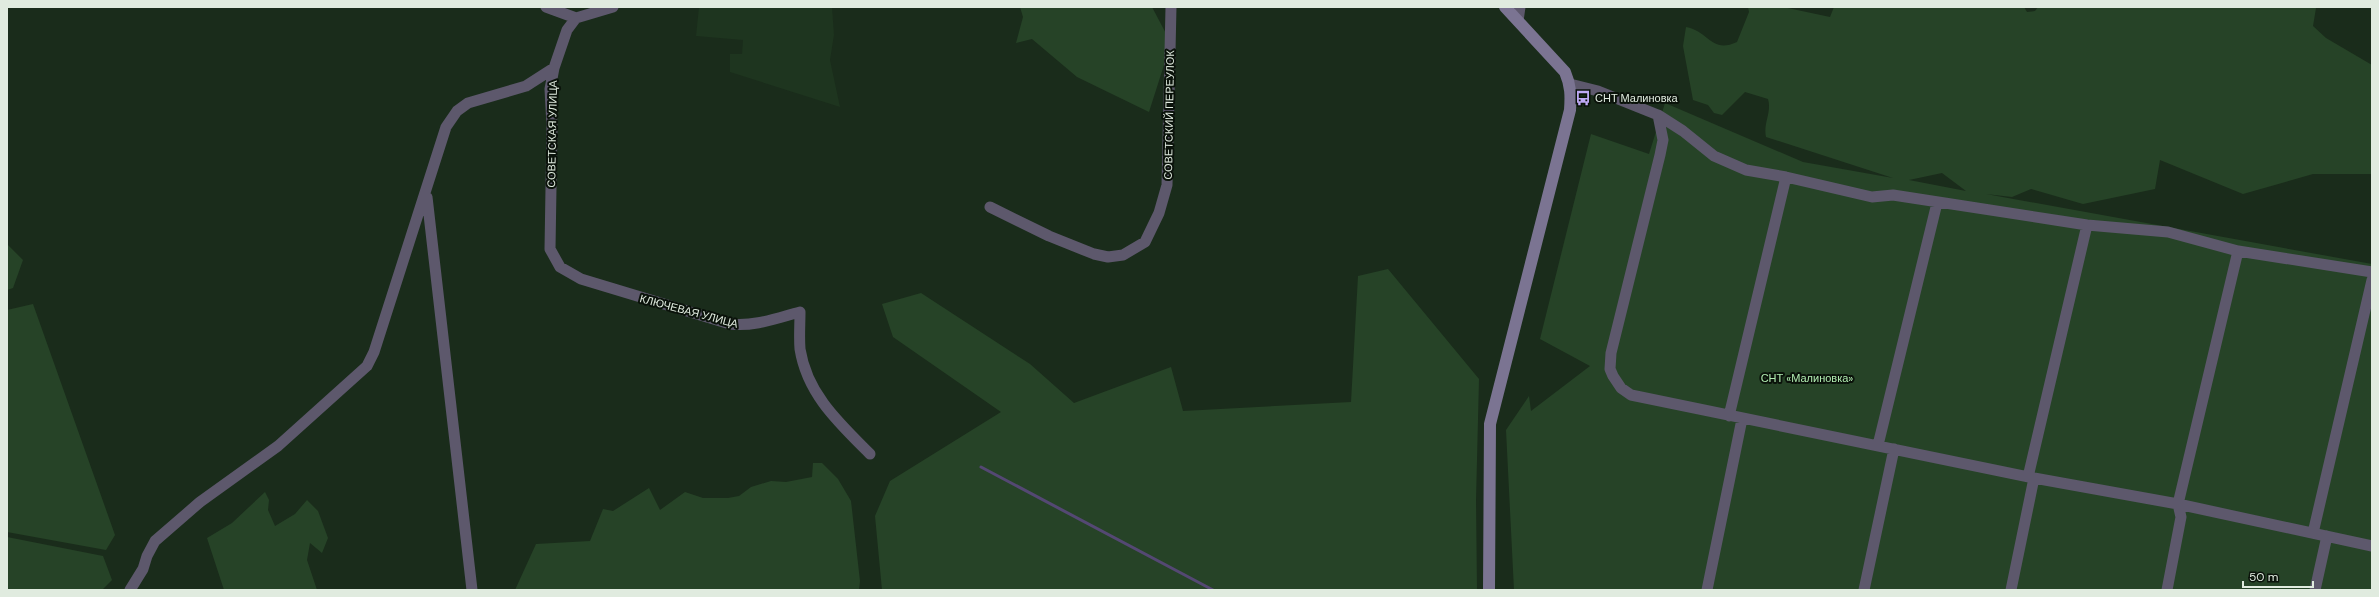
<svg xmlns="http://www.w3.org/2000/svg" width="2379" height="597" font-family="'DM Sans',sans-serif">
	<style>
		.built { fill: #1e351f }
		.green { fill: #264327; fill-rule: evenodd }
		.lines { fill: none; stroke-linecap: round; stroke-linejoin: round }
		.stream { stroke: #544873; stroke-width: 3 }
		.street { stroke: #5d586c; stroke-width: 11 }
		.secondary { stroke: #7b7492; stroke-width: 12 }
		.labels { text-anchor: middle; stroke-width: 4; stroke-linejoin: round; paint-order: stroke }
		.poi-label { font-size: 11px; fill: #e0ebdf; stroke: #0a120a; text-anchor: start }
		.street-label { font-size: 11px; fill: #e0ebdf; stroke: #0a120a }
		.park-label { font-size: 11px; fill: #b1ecb1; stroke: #0a120a }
	</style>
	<rect width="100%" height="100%" fill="#1a2c1b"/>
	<path class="built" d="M 699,7 L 832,7 L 834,35 L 830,60 L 840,107 L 730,72 L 730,54 L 742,54 L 743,40 L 696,36 Z"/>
	<path class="green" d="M 1020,7 L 1152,7 L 1171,43 L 1149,112 L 1077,77 L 1032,39 L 1016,43 L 1023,17 Z
		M 1748,7 L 1783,7 L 1830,17 L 1834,7 L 2024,7 L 2027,12 L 2035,11 L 2038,7 L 2320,7 L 2316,8 L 2313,26 L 2326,38 L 2372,65 L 2372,174 L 2313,174 L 2243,194 L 2160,160 L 2155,189 L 2083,204 L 2031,189 L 2012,197 L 1986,194 L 2372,264 L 2372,590 L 1514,590 L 1506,430 L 1529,396 L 1531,411 L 1590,366 L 1540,339 L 1591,134 L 1649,154 L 1665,103 L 1803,162 L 1893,178 L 1766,137 C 1763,123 1772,112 1768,99 L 1745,92 L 1722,115 L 1714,113 L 1708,105 L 1693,100 L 1683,46 L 1686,27 C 1709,31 1711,54 1737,42 L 1749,12 ZM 1942,173 L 1966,191 L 1909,180 Z
		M 7,244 L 23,260 L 13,288 L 7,290 Z
		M 1388,269 L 1479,379 L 1476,500 L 1477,590 L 882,590 L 875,516 L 890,481 L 1001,412 L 893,337 L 882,304 L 921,293 L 1030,364 L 1074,403 L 1171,367 L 1183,411 L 1351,402 L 1358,276 Z
		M 33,304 L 115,535 L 106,550 L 7,532 L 7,310 Z
		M 813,463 L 822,463 L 838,479 L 851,501 L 860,581 L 859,590 L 515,590 L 536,544 L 590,541 L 603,509 L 613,511 L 649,488 L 660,510 L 685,492 L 703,498 L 728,498 L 739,496 L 751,487 L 771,481 L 786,482 L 812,477 Z
		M 265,492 L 269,500 L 268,510 L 275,526 L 295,514 L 307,500 L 318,511 L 328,538 L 322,553 L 310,543 L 307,560 L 317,590 L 224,590 L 207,538 L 232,523 Z
		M 7,537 L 103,556 L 112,580 L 102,590 L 7,590 Z"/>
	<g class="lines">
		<path class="stream" d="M 981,467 L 1213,590"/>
		<path class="street" d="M 546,7 L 576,18
			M 613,7 L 576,18 L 567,30 L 554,68 L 550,89 L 552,126 L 550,249 L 560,267 L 581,279 L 730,324 C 754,327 777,318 800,312 C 800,324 799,337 800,349 C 807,394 839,423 870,454
			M 1518,21 L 1520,7
			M 1570,84 L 1598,91 L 1658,115 L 1663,140 L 1660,155 L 1611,353 L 1610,369 L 1613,376 L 1621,388 L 1631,395 L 2034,478 L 2178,504 L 2372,546
			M 1658,115 L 1683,131 L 1714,156 L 1746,170 L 1786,177 L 1872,197 L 1893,195 L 2087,225 L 2168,232 L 2238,251 L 2372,272
			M 427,197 L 472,590
			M 990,207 L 1049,236 L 1094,254 L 1108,257 L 1123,255 L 1145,242 L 1159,213 L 1167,185 L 1171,7
			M 1729,416 L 1786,177
			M 1878,445 L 1937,203
			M 2028,477 L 2087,225
			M 2313,533 L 2372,280
			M 130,590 L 143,569 L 147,556 L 155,541 L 200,502 L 278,446 L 367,366 L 374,352 L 446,127 L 457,111 L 468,103 L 526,86 L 554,68
			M 1707,590 L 1742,419
			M 1864,590 L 1894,449
			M 2011,590 L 2034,478
			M 2167,590 L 2181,517 L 2178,504 L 2238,251
			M 2315,590 L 2327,536"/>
		<path class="secondary" d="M 1489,590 L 1490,424 L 1570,110 C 1571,96 1571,86 1565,72 L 1505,7"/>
	</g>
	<defs>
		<g id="bus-bare" transform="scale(1.2)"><path d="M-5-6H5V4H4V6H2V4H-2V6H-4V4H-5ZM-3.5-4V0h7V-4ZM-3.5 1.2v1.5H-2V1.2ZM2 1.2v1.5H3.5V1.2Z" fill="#bea9f5" stroke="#0a120a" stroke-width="2.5" paint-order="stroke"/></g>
	</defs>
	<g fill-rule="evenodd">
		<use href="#bus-bare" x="1583" y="98"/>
	</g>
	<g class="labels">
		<g class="poi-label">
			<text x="1595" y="102">СНТ Малиновка</text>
		</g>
		<g class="street-label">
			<text transform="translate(1169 115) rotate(-89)" y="4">СОВЕТСКИЙ ПЕРЕУЛОК</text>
			<text transform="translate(552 134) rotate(-89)" y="4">СОВЕТСКАЯ УЛИЦА</text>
			<text transform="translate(689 311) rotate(15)" y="4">КЛЮЧЕВАЯ УЛИЦА</text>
		</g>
		<g class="park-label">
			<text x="1807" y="382">СНТ «Малиновка»</text>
		</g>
	</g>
	<rect width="2379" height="597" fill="none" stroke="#e0ebdf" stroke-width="16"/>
	<path d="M2243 581v6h70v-6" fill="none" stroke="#e0ebdf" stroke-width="2"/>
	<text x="2249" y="581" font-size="12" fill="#e0ebdf" stroke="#0a120a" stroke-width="3" paint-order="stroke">50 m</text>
</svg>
